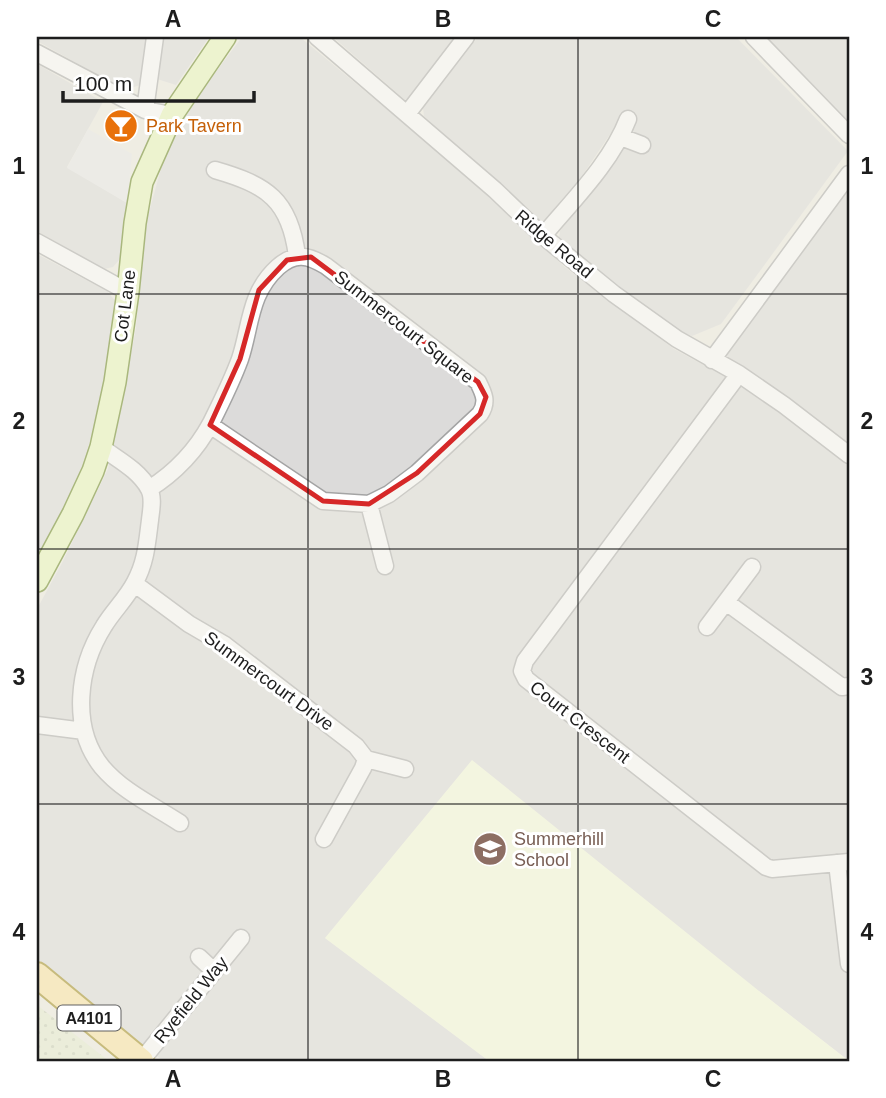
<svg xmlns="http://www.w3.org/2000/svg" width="886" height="1098" font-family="Arial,sans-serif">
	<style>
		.residential { fill: #dcdbda }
		.education { fill: #f9ffdc }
		.farmland { fill: url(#farmland-dots) }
		.parking { fill: #e9e9e9 }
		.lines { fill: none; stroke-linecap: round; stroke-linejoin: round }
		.street-casing { stroke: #a4a4a4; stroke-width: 19 }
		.secondary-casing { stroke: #567702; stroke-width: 24 }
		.primary-casing { stroke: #977f00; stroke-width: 28 }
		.street { stroke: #fff; stroke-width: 16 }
		.secondary { stroke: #ebfbb5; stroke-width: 21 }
		.primary { stroke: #fee499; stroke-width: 24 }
		.marked { fill: none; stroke: #d62828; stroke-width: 5; stroke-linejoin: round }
		.grid { fill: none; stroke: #1d1d1d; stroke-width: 2; stroke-opacity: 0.55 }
		.labels { text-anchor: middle; stroke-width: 6; stroke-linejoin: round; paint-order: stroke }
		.shield { fill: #fff; stroke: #616161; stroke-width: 2 }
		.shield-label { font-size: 16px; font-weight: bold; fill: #1d1d1d }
		.food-label { font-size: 18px; fill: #c56008; stroke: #fff; text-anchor: start }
		.street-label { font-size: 18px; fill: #1d1d1d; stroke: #fff }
		.education-label { font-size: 18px; fill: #785e54; stroke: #fff; text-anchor: start }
		.neatline { fill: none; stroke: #1d1d1d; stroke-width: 2.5 }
		.grid-label { font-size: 23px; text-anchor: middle; font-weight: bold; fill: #1d1d1d }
	</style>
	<defs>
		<pattern id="farmland-dots" width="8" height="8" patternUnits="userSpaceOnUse" patternTransform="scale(1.75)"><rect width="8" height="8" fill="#e6eece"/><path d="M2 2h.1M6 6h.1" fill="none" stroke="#c5ccb0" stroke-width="1.8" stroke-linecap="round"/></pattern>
	</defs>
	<rect width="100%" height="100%" fill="#efede3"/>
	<path class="residential" d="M 37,37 L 146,37 L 140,85 L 125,90 L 37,41 Z
		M 160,37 L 209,37 L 176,85 L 154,78 Z
		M 242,37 L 300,37 L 491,196 L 509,216 L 566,268 L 674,349 L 713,370 L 849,190 L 849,1061 L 759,991 L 325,938 L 489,1061 L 163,1061 L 37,959 L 37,609 L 62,563 L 108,469 L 136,328 L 143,234 L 162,165 L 186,112 Z
		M 333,37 L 457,37 L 413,94 L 405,100 Z
		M 478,37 L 736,37 L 848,151 L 721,324 L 692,336 L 671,327 L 626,294 L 559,238 L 560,231 L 625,146 L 637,138 L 623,115 L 582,176 L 546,221 L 538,220 L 424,116 L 423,108 Z
		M 766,37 L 849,37 L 849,122 Z
		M 37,64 L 103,102 L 67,167 L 127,203 L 125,235 L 120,259 L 113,267 L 104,269 L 37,231 Z
		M 37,254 L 107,291 L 117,303 L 102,403 L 75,488 L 37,558 Z"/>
	<path class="education" d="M 472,760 L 759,991 L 849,1061 L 489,1061 L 325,938 Z"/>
	<path class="farmland" d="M 37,1005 L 109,1061 L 37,1061 Z"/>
	<path class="parking" d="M 88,129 L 132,154 L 127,203 L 67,168 Z"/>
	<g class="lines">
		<g class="street-casing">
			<path id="street" d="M 317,37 L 495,190 L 543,236 L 614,294 L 677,339 L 739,374 L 784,405 L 849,455
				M 754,37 L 849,135
				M 37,53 L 145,110 L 172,115
				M 145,110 L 155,37
				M 407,114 L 466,37
				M 621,137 L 642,145
				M 215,170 C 267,185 290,200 297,256
				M 543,236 C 573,200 611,163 628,119
				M 37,242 L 128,292
				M 712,360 L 849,174
				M 739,374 L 525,661 L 522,671 L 526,679 L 766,867 L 772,869 L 849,862
				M 101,447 C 117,459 139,470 149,489 C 154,498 151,510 150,520 C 147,543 146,562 135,582 C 127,598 113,611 104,626 C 78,667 70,727 102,767 C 122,791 154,806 180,823
				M 149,489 C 176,472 196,451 211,423 C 221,403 232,381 240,359 C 251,326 249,293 278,267 C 295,252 308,255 326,266 L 478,382 C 484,394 488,402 480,414 L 417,473 L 389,494 L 369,504 L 323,501 L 210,425
				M 369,504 L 385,566
				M 135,584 L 189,624 L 225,645 L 356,746 L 366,759 L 405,769
				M 726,602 L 842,687 L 849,686
				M 707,627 L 752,567
				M 37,725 L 84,731
				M 324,839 L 363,768 L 366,759
				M 837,863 L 849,964
				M 199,957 L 214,971
				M 141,1061 L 241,938"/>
		</g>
		<g class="secondary-casing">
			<path id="secondary" d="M 37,581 L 73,514 L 93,471 L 101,447 L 115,382 L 128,292 L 135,223 L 142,182 L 172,115 L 225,37"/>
		</g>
		<g class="primary-casing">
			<path id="primary" d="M 37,975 L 141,1061"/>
		</g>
		<use href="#street" class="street"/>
		<use href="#secondary" class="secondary"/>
		<use href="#primary" class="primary"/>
	</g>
	<path d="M0 0H886V1098H0ZM 311,257 L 478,382 L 486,397 L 480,414 L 417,473 L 369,504 L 323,501 L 210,425 L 240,359 L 259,290 L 287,260 Z" fill="#efede3" fill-opacity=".55" fill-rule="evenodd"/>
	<path class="marked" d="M 311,257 L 478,382 L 486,397 L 480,414 L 417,473 L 369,504 L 323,501 L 210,425 L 240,359 L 259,290 L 287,260 Z"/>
	<path class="grid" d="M 308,37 L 308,1061M 578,37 L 578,1061M 37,294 L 849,294M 37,549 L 849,549M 37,804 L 849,804"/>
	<defs>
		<g id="bar-disc" transform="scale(1.75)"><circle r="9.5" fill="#e8710a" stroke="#fff"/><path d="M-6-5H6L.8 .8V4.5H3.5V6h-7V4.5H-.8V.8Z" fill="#fff"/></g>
		<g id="school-disc" transform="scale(1.75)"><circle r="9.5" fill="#8d6e63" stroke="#fff"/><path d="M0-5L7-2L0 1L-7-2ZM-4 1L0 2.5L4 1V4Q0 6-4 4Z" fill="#fff"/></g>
	</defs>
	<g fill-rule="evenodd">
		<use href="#bar-disc" x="121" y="126"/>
		<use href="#school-disc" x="490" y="849"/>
	</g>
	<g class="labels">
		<rect class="shield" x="57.5" y="1005.5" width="63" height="25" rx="5"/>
		<g class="shield-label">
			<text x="89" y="1024">A4101</text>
		</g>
		<g class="food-label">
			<text x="146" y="132">Park Tavern</text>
		</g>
		<g class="street-label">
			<text transform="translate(554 244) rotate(40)" y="6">Ridge Road</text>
			<text transform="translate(125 306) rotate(-83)" y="6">Cot Lane</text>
			<text transform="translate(404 327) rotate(38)" y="6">Summercourt Square</text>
			<text transform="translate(269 681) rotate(36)" y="6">Summercourt Drive</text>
			<text transform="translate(580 722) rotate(38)" y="6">Court Crescent</text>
			<text transform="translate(191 1000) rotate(-51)" y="6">Ryefield Way</text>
		</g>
		<g class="education-label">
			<text x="514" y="845">Summerhill<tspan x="514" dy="21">School</tspan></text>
		</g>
	</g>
	<rect width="886" height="1098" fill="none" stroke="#ffffff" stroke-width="77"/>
	<path d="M63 91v10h191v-10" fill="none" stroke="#1d1d1d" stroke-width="3.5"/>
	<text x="74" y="91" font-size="21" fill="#1d1d1d" stroke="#ffffff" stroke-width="5" paint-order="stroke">100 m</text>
	<rect x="38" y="38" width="810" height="1022" class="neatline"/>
	<g class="grid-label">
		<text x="173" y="27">A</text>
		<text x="443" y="27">B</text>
		<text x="713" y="27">C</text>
		<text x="19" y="174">1</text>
		<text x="867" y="174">1</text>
		<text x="19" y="429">2</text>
		<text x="867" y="429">2</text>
		<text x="19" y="685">3</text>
		<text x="867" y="685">3</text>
		<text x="19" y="940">4</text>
		<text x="867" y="940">4</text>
		<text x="173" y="1087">A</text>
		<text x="443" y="1087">B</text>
		<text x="713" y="1087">C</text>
	</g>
</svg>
